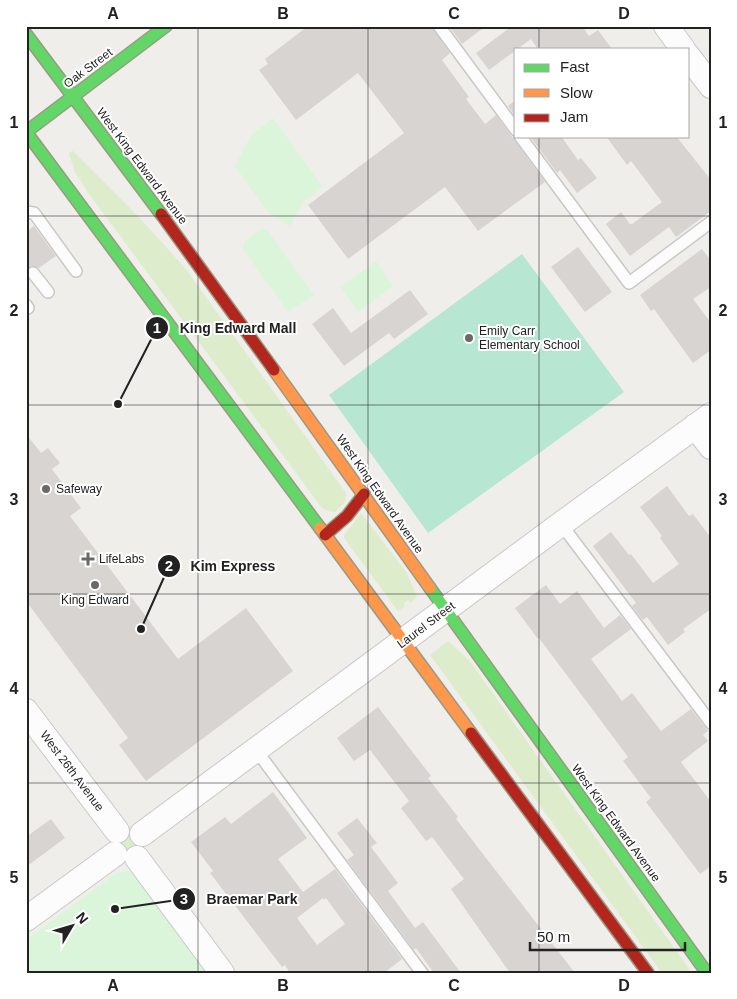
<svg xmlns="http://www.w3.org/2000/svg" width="737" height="999" font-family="Helvetica,sans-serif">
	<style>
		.grass { fill: #ddeccb }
		.park { fill: #daf5da }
		.pitch { fill: #b7e6d2 }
		.building { fill: #d7d4d2; fill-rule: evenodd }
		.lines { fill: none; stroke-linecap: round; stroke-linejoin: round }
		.lane-casing { stroke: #c9c8c7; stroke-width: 14 }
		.street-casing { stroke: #c9c8c7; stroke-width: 26 }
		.fast-casing { stroke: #999a82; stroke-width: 14 }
		.slow-casing { stroke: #999a82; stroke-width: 14 }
		.jam-casing { stroke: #999a82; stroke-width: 14 }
		.lane { stroke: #fdfcfc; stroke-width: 11 }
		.street { stroke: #fdfcfc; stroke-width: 24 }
		.fast { stroke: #63d668; stroke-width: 11 }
		.slow { stroke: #ff974d; stroke-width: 11 }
		.jam { stroke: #b3261e; stroke-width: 11 }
		.grid { fill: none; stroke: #222; stroke-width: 1; stroke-opacity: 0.55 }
		.poi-dot { fill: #6a6968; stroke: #fff; stroke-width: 2 }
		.labels { text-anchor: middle; stroke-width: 4; stroke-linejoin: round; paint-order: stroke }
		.street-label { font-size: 12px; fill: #222; stroke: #fff }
		.poi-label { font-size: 12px; fill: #222; stroke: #fff; text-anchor: start }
		.leader { fill: none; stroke: #222; stroke-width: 2 }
		.callout-dot { fill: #222; stroke: #fff; stroke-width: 2 }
		.mark-label { font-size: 15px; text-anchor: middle; font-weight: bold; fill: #fff }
		.callout-label { font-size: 14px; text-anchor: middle; font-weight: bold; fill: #222; stroke: #fff; stroke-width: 4; stroke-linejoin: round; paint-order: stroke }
		.neatline { fill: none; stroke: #222; stroke-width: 2 }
		.grid-label { font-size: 16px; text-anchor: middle; font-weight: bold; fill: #222 }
	</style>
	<rect width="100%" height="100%" fill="#f0eeeb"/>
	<path class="grass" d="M 73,151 L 139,217 L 186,269 L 346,493 L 345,502 L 335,512 L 327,511 L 322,508 L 89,194 L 75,172 L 69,154 L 70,152 Z
		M 361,513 L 407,573 L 417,597 L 410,603 L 408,600 L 404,603 L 405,606 L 398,611 L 344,538 L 344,535 Z
		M 448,641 L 469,660 L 692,973 L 662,973 L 430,655 Z
		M 125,833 L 134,834 L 139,842 L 139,847 L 129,855 L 117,843 L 118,839 Z"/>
	<path class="park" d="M 273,118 L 323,187 L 304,202 L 290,226 L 268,213 L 235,166 L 251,135 Z
		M 262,228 L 268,231 L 314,295 L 288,312 L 243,249 L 245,241 Z
		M 376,261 L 393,286 L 358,312 L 340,287 Z
		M 126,871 L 133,873 L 209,973 L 26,973 L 26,940 L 115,874 Z"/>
	<path class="pitch" d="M 522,254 L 624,392 L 428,533 L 329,395 Z"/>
	<path class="building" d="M 308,26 L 432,26 L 450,53 L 442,60 L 469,97 L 466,99 L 485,124 L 496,115 L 545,182 L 478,231 L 445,187 L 348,259 L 308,205 L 404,133 L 358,73 L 296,120 L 259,70 L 268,64 L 265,59 Z
		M 449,26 L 486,26 L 462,44 Z
		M 512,26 L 582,26 L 589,36 L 598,30 L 612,49 L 538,49 L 531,39 L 489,70 L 476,53 Z
		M 516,100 L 516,117 L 508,106 Z
		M 530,136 L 561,136 L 578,160 L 581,158 L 597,178 L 577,193 L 560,170 L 557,173 Z
		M 606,136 L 676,136 L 711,180 L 711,211 L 676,237 L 669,227 L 630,256 L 606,224 L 621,212 L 630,224 L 632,224 L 662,202 L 631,161 L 627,165 Z
		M 34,226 L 56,256 L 39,268 L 32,266 L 26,270 L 26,232 Z
		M 578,247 L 612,292 L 585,312 L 551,267 Z
		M 702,249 L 711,261 L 711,287 L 693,299 L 711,323 L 711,350 L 693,363 L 654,309 L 651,311 L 640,295 Z
		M 410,290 L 428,314 L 394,339 L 389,333 L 344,366 L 312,324 L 333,308 L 351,333 Z
		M 26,434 L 41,453 L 48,448 L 60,463 L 52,469 L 81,508 L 70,516 L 178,659 L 246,608 L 293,671 L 146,781 L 119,745 L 128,738 L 26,601 Z
		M 667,486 L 689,516 L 693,514 L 711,538 L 711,609 L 683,629 L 685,632 L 668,645 L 647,617 L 643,620 L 632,606 L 636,603 L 593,546 L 611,532 L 629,555 L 631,554 L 653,583 L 679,564 L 660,538 L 662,536 L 640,507 Z
		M 546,585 L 560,604 L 577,591 L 604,628 L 620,615 L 631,629 L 591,659 L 622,701 L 632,693 L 661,731 L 691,709 L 708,731 L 703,735 L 708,741 L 681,762 L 711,802 L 711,866 L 700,874 L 646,802 L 651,798 L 623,761 L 628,757 L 539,638 L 538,639 L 515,608 Z
		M 378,707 L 431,776 L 428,778 L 458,817 L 456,819 L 575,973 L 510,973 L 451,889 L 464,879 L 432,837 L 426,841 L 401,808 L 409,801 L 370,750 L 354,761 L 337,738 Z
		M 273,792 L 307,838 L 278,859 L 303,892 L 335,869 L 402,959 L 384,973 L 290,973 L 285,965 L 282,967 L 210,873 L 213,871 L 191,842 L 225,817 L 231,824 ZM 323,898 L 324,900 L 326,898 L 345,924 L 317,945 L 297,918 Z
		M 357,818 L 377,843 L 371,847 L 398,883 L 388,891 L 415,928 L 423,922 L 461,973 L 434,973 L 416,948 L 414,950 L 347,860 L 354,855 L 337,833 Z
		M 51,819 L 65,838 L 26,867 L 26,837 Z"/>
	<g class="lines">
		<g class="lane-casing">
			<path id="lane" d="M 439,26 L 516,130
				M 520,136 L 629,283 L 711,222
				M 26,212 L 34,213 L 76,271
				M 33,273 L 48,292
				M 26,305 L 28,308
				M 561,524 L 711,723
				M 256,750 L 422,973"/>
		</g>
		<g class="street-casing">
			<path id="street" d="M 666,26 L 683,49
				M 688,56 L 711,86
				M 695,426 L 711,447
				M 26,711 L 117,831
				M 142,834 L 561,524 L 711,415
				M 137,858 L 222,973
				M 26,919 L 115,854"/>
		</g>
		<g class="fast-casing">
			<path id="fast" d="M 26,34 L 161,214
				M 26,132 L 320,528
				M 26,132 L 166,26
				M 430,588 L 707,973"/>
		</g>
		<g class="slow-casing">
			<path id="slow" d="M 274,370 L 430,588
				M 320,528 L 471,733"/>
		</g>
		<g class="jam-casing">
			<path id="jam" d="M 161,214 L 274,370
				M 325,535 L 347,516 L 364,494
				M 471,733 L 648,973"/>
		</g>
		<use href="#lane" class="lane"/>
		<use href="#street" class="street"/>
		<use href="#fast" class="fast"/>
		<use href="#slow" class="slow"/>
		<use href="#jam" class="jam"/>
	</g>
	<path class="grid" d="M 198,26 L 198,973M 368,26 L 368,973M 539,26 L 539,49M 539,136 L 539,973M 26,216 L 711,216M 26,405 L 711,405M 26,594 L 711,594M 26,783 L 711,783"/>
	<g class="poi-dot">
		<circle cx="469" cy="338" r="5"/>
		<circle cx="46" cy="489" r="5"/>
		<path d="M85.5 551.5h5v5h5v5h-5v5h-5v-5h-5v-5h5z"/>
		<circle cx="95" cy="585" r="5"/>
	</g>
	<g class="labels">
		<g class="street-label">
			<text transform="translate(88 68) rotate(-37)" y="4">Oak Street</text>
			<text transform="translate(142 166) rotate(53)" y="4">West King Edward Avenue</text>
			<text transform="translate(380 494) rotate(55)" y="4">West King Edward Avenue</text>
			<text transform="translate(426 625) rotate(-37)" y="4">Laurel Street</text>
			<text transform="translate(72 771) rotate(53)" y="4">West 26th Avenue</text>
			<text transform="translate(616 823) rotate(54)" y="4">West King Edward Avenue</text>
		</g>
		<g class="poi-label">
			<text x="479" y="335">Emily Carr<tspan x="479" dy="14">Elementary School</tspan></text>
			<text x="56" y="493">Safeway</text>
			<text x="99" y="563">LifeLabs</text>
			<text x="95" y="604" text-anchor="middle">King Edward</text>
		</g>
	</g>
	<path class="leader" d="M118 404L157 328M141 629L169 566M115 909L184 899"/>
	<g class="callout-dot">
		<circle cx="118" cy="404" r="5"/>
		<circle cx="141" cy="629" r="5"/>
		<circle cx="115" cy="909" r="5"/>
		<circle cx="157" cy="328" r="12"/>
		<circle cx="169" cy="566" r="12"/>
		<circle cx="184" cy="899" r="12"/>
	</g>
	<g class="mark-label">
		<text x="157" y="333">1</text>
		<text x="169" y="571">2</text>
		<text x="184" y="904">3</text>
	</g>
	<g class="callout-label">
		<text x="238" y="333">King Edward Mall</text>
		<text x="233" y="571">Kim Express</text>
		<text x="252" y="904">Braemar Park</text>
	</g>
	<rect width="737" height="999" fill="none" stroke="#ffffff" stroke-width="55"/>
	<rect x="514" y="48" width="175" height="90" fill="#ffffff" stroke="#a7a7a7"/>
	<rect x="524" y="64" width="25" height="8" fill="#63d668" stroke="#a7a7a7"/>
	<text x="560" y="72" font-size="15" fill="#222222">Fast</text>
	<rect x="524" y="89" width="25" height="8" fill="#ff974d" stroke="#a7a7a7"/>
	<text x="560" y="98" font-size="15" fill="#222222">Slow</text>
	<rect x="524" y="114" width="25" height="8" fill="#b3261e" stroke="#a7a7a7"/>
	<text x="560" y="122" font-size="15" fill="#222222">Jam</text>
	<g transform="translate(72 926) rotate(52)" stroke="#ffffff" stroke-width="4" paint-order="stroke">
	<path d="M0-4L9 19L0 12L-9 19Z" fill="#222222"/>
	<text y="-8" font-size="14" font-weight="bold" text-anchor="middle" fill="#222222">N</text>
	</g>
	<path d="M530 942v8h155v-8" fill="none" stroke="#222222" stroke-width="2.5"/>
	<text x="537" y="942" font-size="15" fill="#222222" stroke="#ffffff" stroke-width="4" paint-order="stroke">50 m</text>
	<rect x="28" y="28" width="682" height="944" class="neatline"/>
	<g class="grid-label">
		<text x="113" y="19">A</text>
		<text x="283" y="19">B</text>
		<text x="454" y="19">C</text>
		<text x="624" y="19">D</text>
		<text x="14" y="128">1</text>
		<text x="723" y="128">1</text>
		<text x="14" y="316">2</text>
		<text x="723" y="316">2</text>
		<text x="14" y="505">3</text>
		<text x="723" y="505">3</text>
		<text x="14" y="694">4</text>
		<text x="723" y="694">4</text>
		<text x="14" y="883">5</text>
		<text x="723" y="883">5</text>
		<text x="113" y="991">A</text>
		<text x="283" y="991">B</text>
		<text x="454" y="991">C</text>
		<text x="624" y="991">D</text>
	</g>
</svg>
